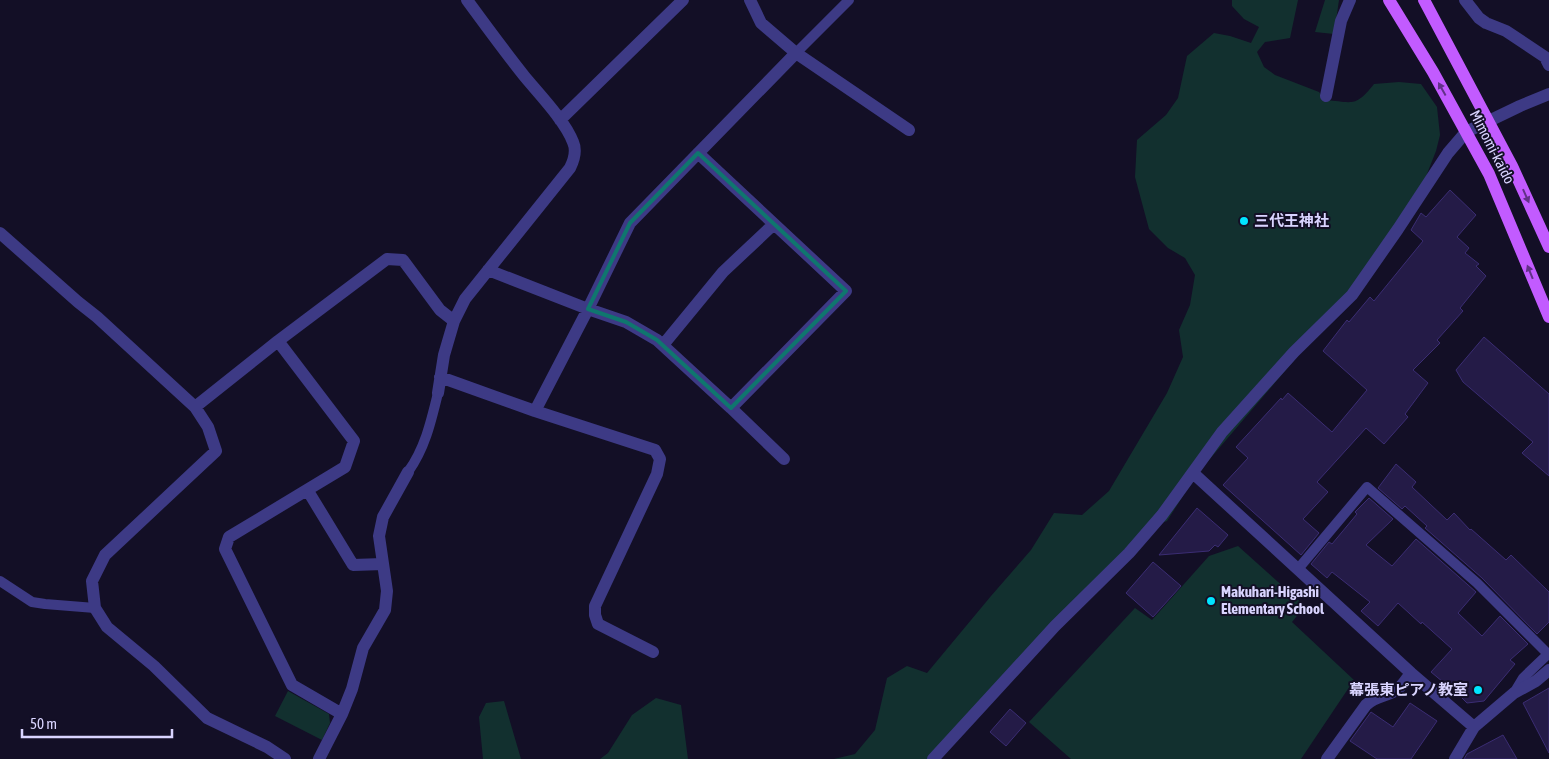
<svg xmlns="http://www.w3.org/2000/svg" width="1549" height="759" font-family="'Asap Condensed','Noto Sans JP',sans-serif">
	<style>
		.green { fill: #12302f }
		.building { fill: #241b47; stroke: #3b2d73 }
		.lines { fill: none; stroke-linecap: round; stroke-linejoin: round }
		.service { stroke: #3d3a85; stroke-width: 10 }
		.minor { stroke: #3d3a85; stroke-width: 12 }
		.primary { stroke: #c25bff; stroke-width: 12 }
		.oneway { fill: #623188 }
		.marked { fill: none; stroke: #0f766e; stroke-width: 4; stroke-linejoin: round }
		.poi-dot { fill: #00e5ff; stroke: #130f26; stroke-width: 2 }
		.labels { text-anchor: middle; stroke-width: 4; stroke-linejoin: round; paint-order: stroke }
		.street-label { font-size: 15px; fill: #d9d4ff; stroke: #130f26 }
		.poi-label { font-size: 15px; font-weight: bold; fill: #d9d4ff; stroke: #130f26; text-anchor: start }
	</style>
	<rect width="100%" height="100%" fill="#130f26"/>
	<path class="green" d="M 1232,0 L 1298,0 L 1290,38 L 1265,42 L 1257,52 L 1264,67 L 1275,75 L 1319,92 L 1325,100 C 1353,102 1355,108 1374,84 L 1399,82 L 1421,84 L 1437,107 L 1440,135 L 1436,151 L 1408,222 L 1349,296 L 1197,474 L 1167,521 L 1143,530 L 929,759 L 834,759 L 855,754 L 875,730 L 887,678 L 907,666 L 927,673 L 991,596 L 1031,550 L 1054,513 L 1082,515 L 1109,491 L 1167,393 L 1183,357 L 1179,330 L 1190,305 L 1195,275 L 1185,258 L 1168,248 L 1149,229 L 1135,177 L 1137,140 L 1166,115 L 1178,98 L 1187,56 L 1214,33 L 1230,36 L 1251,43 L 1259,27 L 1244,19 L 1232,6 Z
		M 1325,0 L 1339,0 L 1334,34 L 1315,32 Z
		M 1238,546 L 1305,606 L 1292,622 L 1354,680 L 1301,759 L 1071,759 L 1029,722 L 1135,608 L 1152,620 L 1209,556 Z
		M 288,691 L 329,714 L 330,723 L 322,740 L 275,716 Z
		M 656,698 L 681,705 L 688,759 L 600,759 L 608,753 L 632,715 Z
		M 504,701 L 521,759 L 483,759 L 479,717 L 486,703 Z"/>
	<path class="building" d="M 1450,190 L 1476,215 L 1457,237 L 1469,248 L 1465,253 L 1479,264 L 1476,266 L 1486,276 L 1460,308 L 1463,311 L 1437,340 L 1440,343 L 1413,370 L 1428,383 L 1405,414 L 1408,417 L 1384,444 L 1366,428 L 1317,482 L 1328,492 L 1303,519 L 1319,533 L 1301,555 L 1223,485 L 1248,458 L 1236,447 L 1281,398 L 1282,400 L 1288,393 L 1332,432 L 1367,390 L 1323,351 L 1347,320 L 1349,322 L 1370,297 L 1374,301 L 1423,241 L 1411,230 L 1421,213 L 1426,217 Z
		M 1484,337 L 1549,394 L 1549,476 L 1522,453 L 1533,442 L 1463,382 L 1456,370 Z
		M 1396,464 L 1416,482 L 1412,487 L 1447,520 L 1454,513 L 1470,530 L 1471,529 L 1506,560 L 1511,555 L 1549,592 L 1549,622 L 1537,634 L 1482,578 L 1425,528 L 1427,526 L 1405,506 L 1402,509 L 1378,488 Z
		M 1369,498 L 1393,519 L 1366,545 L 1392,566 L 1416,539 L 1476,592 L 1458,613 L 1482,636 L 1500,616 L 1528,644 L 1510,660 L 1515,664 L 1484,701 L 1467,703 L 1445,681 L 1443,682 L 1431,672 L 1452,649 L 1422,622 L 1421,624 L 1398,603 L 1378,626 L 1361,611 L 1370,602 L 1332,572 L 1327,578 L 1311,564 L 1329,542 L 1332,544 L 1357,514 L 1355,512 Z
		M 1197,508 L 1228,535 L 1218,547 L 1215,545 L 1209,551 L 1159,555 Z
		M 1153,562 L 1181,586 L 1153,617 L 1126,593 Z
		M 1549,688 L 1549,753 L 1523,703 Z
		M 1410,703 L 1437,721 L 1411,759 L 1377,759 L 1350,741 L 1371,712 L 1393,727 Z
		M 1010,709 L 1026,723 L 1006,746 L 990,732 Z
		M 1503,735 L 1517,759 L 1464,759 L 1467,754 Z"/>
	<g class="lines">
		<path class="service" d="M 796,53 L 849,0
			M 408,472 C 425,448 431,422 438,393
			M 1298,569 L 1367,487 L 1477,583 L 1548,654 L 1523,678 L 1514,693
			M 0,581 L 32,602 L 45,604 L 95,608"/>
		<path class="minor" d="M 750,0 L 761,23 L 796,53 L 630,223 L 588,309 L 626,322 L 657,340 L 731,408 L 784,459
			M 1465,0 L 1479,18 L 1486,23 L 1506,31 L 1545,57 L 1549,65
			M 796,53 L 909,130
			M 1326,96 L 1341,21 L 1350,0
			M 560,120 L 683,0
			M 698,153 L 846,291 L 731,408
			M 0,233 L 78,302 L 97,317 L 195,407 L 208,427 L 216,451 L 105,555 L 92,581 L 95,608 L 107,627 L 154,666 L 207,718 L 267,747 L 285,759
			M 488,270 L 588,309 L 535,411
			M 278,341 L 354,441 L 345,467 L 229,537 L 225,549 L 292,685 L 342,714
			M 663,345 L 723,272 L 774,224
			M 440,377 L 535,411 L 655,450 L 660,459 L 657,474 L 595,606 L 595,615 L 598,624 L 653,652
			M 438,393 L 444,355 L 454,321
			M 195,407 L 278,341 L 387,259 L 403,260 L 440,310 L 454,321 L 465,299 L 570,168 C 574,160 577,151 573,142 C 565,121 540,95 525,77 C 505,52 486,26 467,0
			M 1193,473 L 1411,673 L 1474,727
			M 308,491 L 353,565 L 383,564
			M 319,759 L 342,714 L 352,689 L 363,648 L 385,610 L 387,591 L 379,536 L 383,517 L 408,472
			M 933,759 L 1055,626 L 1129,553 L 1162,515 L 1222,432 L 1294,352 L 1352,295 L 1398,229 L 1448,153 L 1466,132 L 1520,106 L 1549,94
			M 1327,759 L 1366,705 C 1376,696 1384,697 1395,691 C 1402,687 1406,679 1411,673
			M 1455,759 L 1474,727 L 1514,693 L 1536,681 L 1549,670"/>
		<path class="primary" d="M 1389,0 L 1433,72 L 1489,174 L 1549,317
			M 1424,0 L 1512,166 L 1549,247"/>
	</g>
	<defs><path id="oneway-solid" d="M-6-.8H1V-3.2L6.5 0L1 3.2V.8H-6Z" transform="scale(1.25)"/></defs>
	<g class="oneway">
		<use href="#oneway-solid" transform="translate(1442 89) rotate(-119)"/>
		<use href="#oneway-solid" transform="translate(1526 196) rotate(66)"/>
		<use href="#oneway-solid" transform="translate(1530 272) rotate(-112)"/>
	</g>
	<path class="marked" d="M 698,153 L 846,291 L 731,408 L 657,340 L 626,322 L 588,309 L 630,223 Z"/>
	<g class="poi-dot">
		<circle cx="1244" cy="221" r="5"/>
		<circle cx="1211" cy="601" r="5"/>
		<circle cx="1478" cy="690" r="5"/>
	</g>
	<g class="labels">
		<g class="street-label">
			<text transform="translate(1492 147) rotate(63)" y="5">Mimomi-kaido</text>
		</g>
		<g class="poi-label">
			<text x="1254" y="226">三代王神社</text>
			<text x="1221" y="597">Makuhari-Higashi<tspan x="1221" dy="17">Elementary School</tspan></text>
			<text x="1468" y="695" text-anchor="end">幕張東ピアノ教室</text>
		</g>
	</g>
	<path d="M22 729v8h150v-8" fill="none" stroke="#d9d4ff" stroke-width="2.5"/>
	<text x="30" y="729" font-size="15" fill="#d9d4ff" stroke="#130f26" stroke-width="4" paint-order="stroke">50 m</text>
</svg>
